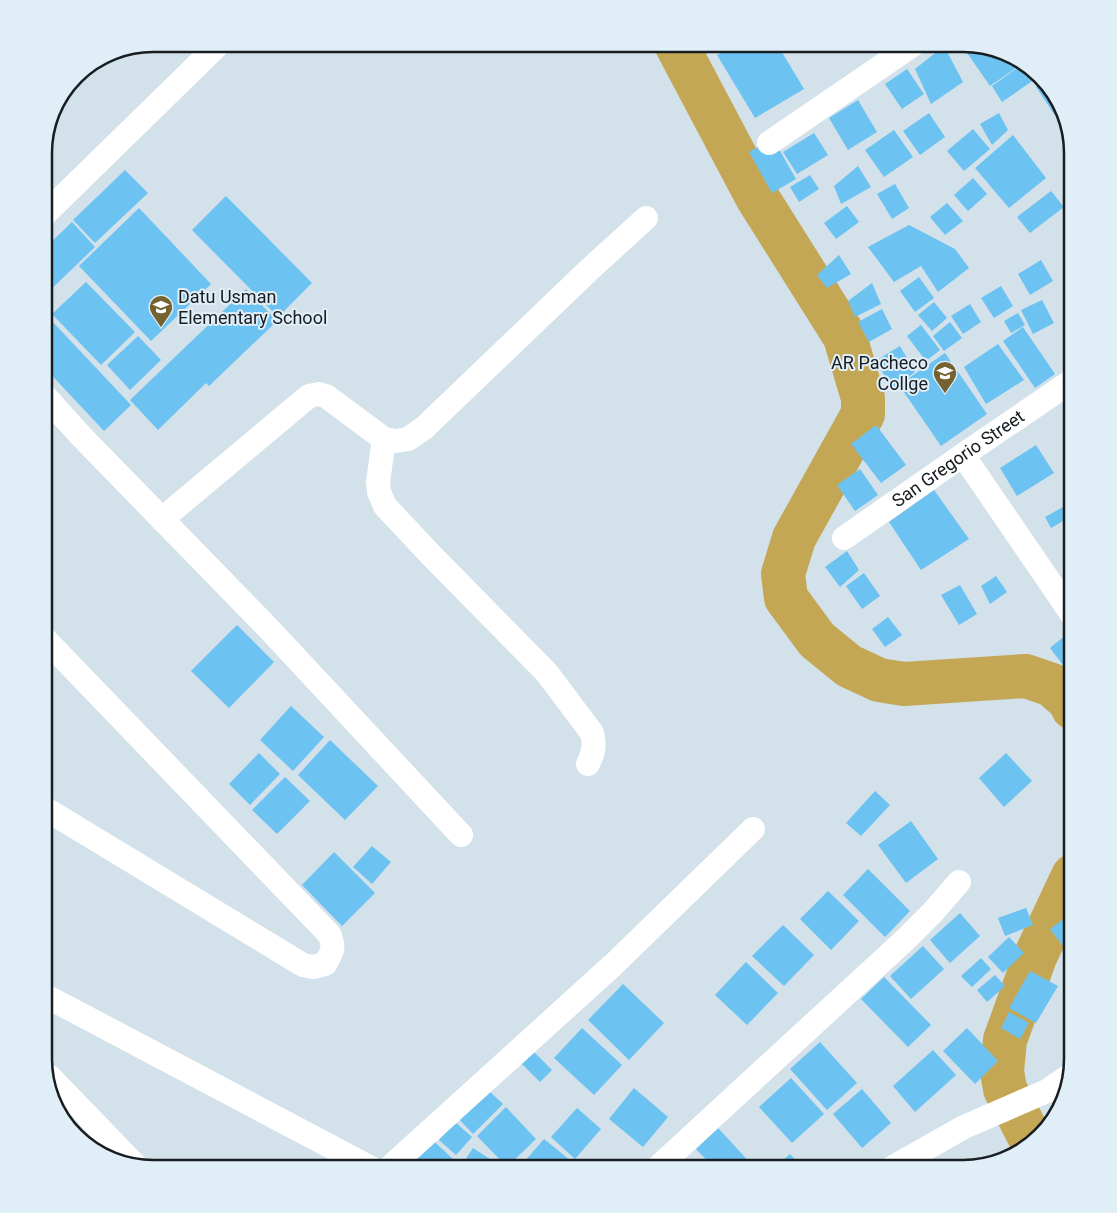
<svg xmlns="http://www.w3.org/2000/svg" width="1117" height="1213" font-family="Roboto,sans-serif">
	<style>
		.lines { fill: none; stroke-linecap: round; stroke-linejoin: round }
		.river { stroke: #c4a754; stroke-width: 44 }
		.building { fill: #6cc2f1 }
		.minor { stroke: #fff; stroke-width: 24 }
		.labels { text-anchor: middle; stroke-width: 4; stroke-linejoin: round; paint-order: stroke }
		.poi-label { font-size: 18px; fill: #181d21; stroke: #dfeef7; text-anchor: start }
		.street-label { font-size: 18px; fill: #181d21; stroke: #dfeef7 }
		.rim { fill: none; stroke: #181d21; stroke-width: 2.5 }
	</style>
	<rect width="100%" height="100%" fill="#d2e1ea"/>
	<g class="lines">
		<path class="river" d="M 676,44 L 757,197 L 845,337 L 863,398 L 863,414 L 794,538 L 783,574 L 786,598 L 817,640 L 849,666 L 879,680 L 904,684 L 1026,676 L 1052,685 L 1070,701 L 1073,708
			M 1033,1144 L 1005,1089 L 1002,1071 L 1005,1040 L 1035,957 L 1073,876"/>
	</g>
	<path class="building" d="M 734,44 L 777,44 L 804,89 L 755,118 L 717,55 Z
		M 973,45 L 1012,55 L 1022,64 L 990,86 L 965,50 Z
		M 944,46 L 963,82 L 931,104 L 915,69 Z
		M 1023,64 L 1038,77 L 1002,102 L 992,86 Z
		M 907,69 L 924,94 L 902,109 L 885,84 Z
		M 1044,81 L 1050,87 L 1064,129 L 1036,87 Z
		M 858,100 L 877,132 L 848,150 L 829,118 Z
		M 929,113 L 945,137 L 920,155 L 903,131 Z
		M 999,113 L 1008,130 L 992,145 L 980,124 Z
		M 973,129 L 990,149 L 964,171 L 947,151 Z
		M 894,130 L 913,157 L 884,177 L 865,150 Z
		M 814,133 L 828,155 L 797,174 L 783,152 Z
		M 1013,135 L 1046,178 L 1009,208 L 975,168 Z
		M 1069,141 L 1073,153 L 1073,161 L 1062,146 Z
		M 775,142 L 796,179 L 772,193 L 749,152 L 763,144 Z
		M 858,166 L 871,187 L 841,204 L 834,186 Z
		M 125,170 L 148,193 L 95,243 L 73,220 Z
		M 810,175 L 819,189 L 799,202 L 790,187 Z
		M 973,178 L 987,194 L 968,211 L 954,195 Z
		M 895,184 L 909,208 L 892,219 L 877,194 Z
		M 1051,191 L 1064,207 L 1030,233 L 1017,217 Z
		M 226,196 L 312,283 L 278,317 L 192,230 Z
		M 947,203 L 963,221 L 945,235 L 930,217 Z
		M 847,206 L 859,222 L 836,239 L 824,223 Z
		M 139,208 L 211,284 L 151,341 L 79,266 Z
		M 72,222 L 95,247 L 44,296 L 44,249 Z
		M 909,225 L 955,249 L 969,268 L 938,292 L 921,266 L 894,282 L 868,247 Z
		M 839,255 L 851,274 L 827,288 L 817,275 Z
		M 1041,260 L 1053,281 L 1030,295 L 1018,274 Z
		M 919,277 L 934,298 L 915,312 L 900,291 Z
		M 86,282 L 135,332 L 101,365 L 52,314 Z
		M 872,283 L 881,304 L 855,317 L 848,301 Z
		M 1001,286 L 1013,306 L 994,318 L 981,298 Z
		M 246,289 L 277,321 L 209,386 L 206,383 L 158,430 L 130,400 Z
		M 1042,300 L 1054,323 L 1033,334 L 1021,310 Z
		M 934,302 L 947,318 L 932,331 L 918,315 Z
		M 970,304 L 981,322 L 963,334 L 951,316 Z
		M 882,309 L 892,329 L 869,342 L 858,322 Z
		M 1018,313 L 1025,325 L 1011,333 L 1004,321 Z
		M 49,318 L 131,405 L 104,431 L 44,367 L 44,323 Z
		M 950,322 L 962,338 L 944,351 L 933,336 Z
		M 921,325 L 940,350 L 926,361 L 907,336 Z
		M 1023,327 L 1055,374 L 1035,388 L 1003,341 Z
		M 138,336 L 161,360 L 130,390 L 107,365 Z
		M 998,344 L 1024,380 L 986,404 L 964,367 Z
		M 900,346 L 915,372 L 891,390 L 877,360 Z
		M 945,353 L 987,414 L 941,446 L 899,385 Z
		M 1073,415 L 1073,438 L 1065,421 Z
		M 876,425 L 906,465 L 881,483 L 851,444 Z
		M 1036,445 L 1054,473 L 1017,496 L 1000,468 Z
		M 860,469 L 878,495 L 855,511 L 837,485 Z
		M 934,490 L 969,539 L 921,570 L 889,522 Z
		M 1070,503 L 1073,508 L 1073,515 L 1051,528 L 1045,517 Z
		M 847,551 L 859,570 L 840,587 L 825,567 Z
		M 864,573 L 880,596 L 862,609 L 846,586 Z
		M 996,576 L 1007,592 L 990,604 L 981,586 Z
		M 960,585 L 977,614 L 959,625 L 941,595 Z
		M 888,617 L 902,635 L 885,647 L 872,629 Z
		M 237,625 L 274,662 L 229,708 L 191,671 Z
		M 1067,634 L 1073,642 L 1073,656 L 1063,665 L 1050,648 Z
		M 291,706 L 324,737 L 293,771 L 260,740 Z
		M 330,740 L 378,786 L 345,820 L 298,775 Z
		M 259,753 L 280,774 L 250,805 L 229,784 Z
		M 1006,753 L 1032,781 L 1004,807 L 979,778 Z
		M 285,777 L 310,801 L 277,834 L 252,810 Z
		M 875,791 L 890,805 L 861,836 L 846,823 Z
		M 911,821 L 938,859 L 906,883 L 878,845 Z
		M 372,846 L 391,862 L 372,884 L 353,867 Z
		M 334,852 L 375,893 L 342,926 L 302,885 Z
		M 868,869 L 910,911 L 885,937 L 843,895 Z
		M 828,891 L 859,921 L 831,950 L 800,919 Z
		M 1026,908 L 1033,925 L 1005,936 L 998,918 Z
		M 960,913 L 980,936 L 950,963 L 930,940 Z
		M 1065,918 L 1073,928 L 1073,959 L 1050,929 Z
		M 783,925 L 814,955 L 784,986 L 752,956 Z
		M 1009,937 L 1024,953 L 1003,973 L 988,957 Z
		M 923,946 L 944,969 L 911,999 L 890,976 Z
		M 981,958 L 991,969 L 972,987 L 961,976 Z
		M 746,962 L 778,993 L 747,1025 L 715,995 Z
		M 1030,971 L 1058,986 L 1036,1023 L 1009,1008 Z
		M 995,975 L 1005,986 L 987,1002 L 977,990 Z
		M 884,977 L 931,1025 L 908,1047 L 861,999 Z
		M 623,984 L 664,1023 L 629,1060 L 588,1020 Z
		M 1009,1012 L 1029,1023 L 1020,1039 L 1001,1028 Z
		M 582,1028 L 622,1065 L 594,1095 L 554,1058 Z
		M 967,1028 L 998,1061 L 975,1084 L 943,1051 Z
		M 820,1042 L 857,1083 L 827,1110 L 790,1069 Z
		M 530,1048 L 552,1070 L 540,1082 L 518,1060 Z
		M 933,1050 L 956,1075 L 915,1112 L 893,1086 Z
		M 791,1078 L 824,1114 L 792,1143 L 759,1107 Z
		M 486,1088 L 503,1104 L 473,1134 L 457,1117 Z
		M 634,1088 L 668,1117 L 643,1147 L 609,1119 Z
		M 862,1089 L 891,1123 L 862,1148 L 833,1114 Z
		M 506,1107 L 536,1139 L 507,1167 L 477,1136 Z
		M 577,1108 L 601,1129 L 575,1159 L 551,1137 Z
		M 455,1122 L 472,1137 L 456,1155 L 439,1140 Z
		M 718,1128 L 756,1169 L 715,1169 L 696,1149 Z
		M 427,1135 L 453,1159 L 444,1169 L 403,1169 Z
		M 544,1139 L 581,1169 L 518,1169 Z
		M 473,1148 L 505,1169 L 459,1169 Z
		M 790,1154 L 804,1169 L 773,1169 Z"/>
	<g class="lines">
		<g class="minor">
			<path d="M 769,143 L 914,44"/>
			<path d="M 44,215 L 219,44"/>
			<path d="M 44,395 L 81,436 L 269,629 L 461,835"/>
			<path d="M 384,439 L 378,482 L 379,492 L 385,506 L 430,554 L 547,673 L 592,733 C 595,746 594,751 588,764"/>
			<path d="M 963,455 L 1073,616"/>
			<path d="M 162,519 L 309,396 L 319,394 L 326,396 L 384,439 L 396,441 L 408,439 L 424,428 L 589,270 L 646,218"/>
			<path id="s1" d="M 844,538 L 963,455 L 1073,380"/>
			<path d="M 44,808 L 303,965 L 313,967 L 325,964 C 333,951 335,948 329,934 L 44,638"/>
			<path d="M 44,995 L 373,1169"/>
			<path d="M 50,1077 L 135,1165"/>
			<path d="M 388,1169 L 613,965 L 753,829"/>
			<path d="M 656,1169 L 906,939 L 933,912 L 959,882"/>
			<path d="M 890,1169 L 964,1127 L 1047,1091 L 1069,1076"/>
		</g>
	</g>
	<defs>
		<g id="school-pin" transform="scale(1.25)"><path d="M0 17L-7.5 6A9.5 9.5 0 1 1 7.5 6Z" fill="#746230" stroke="#dfeef7"/><path d="M0-5L7-2L0 1L-7-2ZM-4 1L0 2.5L4 1V4Q0 6-4 4Z" fill="#fff"/></g>
		<g id="university-pin" transform="scale(1.25)"><path d="M0 17L-7.5 6A9.5 9.5 0 1 1 7.5 6Z" fill="#746230" stroke="#dfeef7"/><path d="M0-5L7-2L0 1L-7-2ZM-4 1L0 2.5L4 1V4Q0 6-4 4Z" fill="#fff"/></g>
	</defs>
	<g fill-rule="evenodd">
		<use href="#school-pin" x="161" y="307"/>
		<use href="#university-pin" x="945" y="373"/>
	</g>
	<g class="labels">
		<g class="poi-label">
			<text x="178" y="303">Datu Usman<tspan x="178" dy="21">Elementary School</tspan></text>
			<text x="928" y="369" text-anchor="end">AR Pacheco<tspan x="928" dy="21">Collge</tspan></text>
		</g>
		<g class="street-label">
			<text dy="6" stroke="none"><textPath href="#s1" startOffset="139">San Gregorio Street</textPath></text>
		</g>
	</g>
	<path d="M0 0H1117V1213H0ZM153 52H963A101 101 0 0 1 1064 153V1059A101 101 0 0 1 963 1160H153A101 101 0 0 1 52 1059V153A101 101 0 0 1 153 52Z" fill="#dfeef7" fill-rule="evenodd"/>
	<path class="rim" d="M153 52H963A101 101 0 0 1 1064 153V1059A101 101 0 0 1 963 1160H153A101 101 0 0 1 52 1059V153A101 101 0 0 1 153 52Z"/>
</svg>
